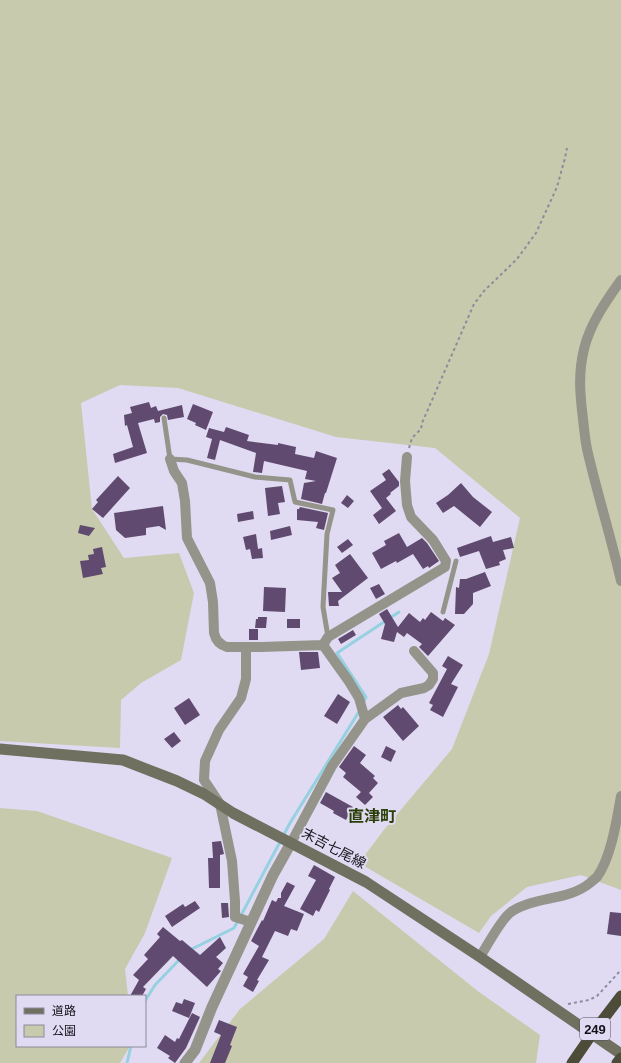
<svg xmlns="http://www.w3.org/2000/svg" width="621" height="1063" font-family="Arial,'Noto Sans JP',sans-serif">
	<style>
		.green { fill: #c7caac }
		.lines { fill: none; stroke-linecap: round; stroke-linejoin: round }
		.stream { stroke: #95d1e1; stroke-width: 3 }
		.building { fill: #604a6f }
		.path { stroke: #8e8b9c; stroke-width: 2; stroke-dasharray: 3 3; stroke-linecap: butt }
		.service { stroke: #94948a; stroke-width: 5 }
		.minor { stroke: #94948a; stroke-width: 10 }
		.tertiary { stroke: #94948a; stroke-width: 11 }
		.secondary { stroke: #707061; stroke-width: 11 }
		.trunk { stroke: #4c4c39; stroke-width: 11 }
		.labels { text-anchor: middle; stroke-width: 4; stroke-linejoin: round; paint-order: stroke }
		.shield { fill: #e0dbf2; stroke: #504e5a; stroke-width: 1 }
		.shield-label { font-size: 13px; font-weight: bold; fill: #131119 }
		.street-label { font-size: 14px; fill: #131119; stroke: #e0dbf2 }
		.quarter-label { font-size: 16px; font-weight: bold; fill: #2b3f09; stroke: #e0dbf2 }
	</style>
	<rect width="100%" height="100%" fill="#e0dbf2"/>
	<path class="green" d="M 0,0 L 621,0 L 621,890 L 581,875 L 527,887 L 491,916 L 479,933 L 359,863 L 383,831 L 452,749 L 489,654 L 520,518 L 435,448 L 336,437 L 178,388 L 120,385 L 81,403 L 92,509 L 124,558 L 179,553 L 194,593 L 181,660 L 141,683 L 121,700 L 120,748 L 0,741 Z
		M 0,808 L 37,811 L 172,858 L 145,933 L 125,969 L 128,996 L 17,996 L 17,1046 L 130,1046 L 120,1063 L 0,1063 Z
		M 353,891 L 479,992 L 540,1035 L 536,1063 L 199,1063 L 240,1009 L 324,939 Z"/>
	<g class="lines">
		<path class="stream" d="M 363,703 L 366,697 L 337,653 L 399,612
			M 190,950 L 234,928 L 246,906 L 290,823 L 360,710
			M 145,1001 L 155,985 L 180,959
			M 127,1063 L 131,1046"/>
	</g>
	<path class="building" d="M 149,402 L 151,408 L 156,406 L 158,411 L 182,405 L 184,417 L 168,420 L 167,415 L 163,414 L 160,417 L 160,422 L 155,423 L 154,419 L 138,423 L 147,453 L 115,463 L 113,454 L 133,447 L 127,425 L 125,426 L 124,415 L 132,413 L 130,407 Z
		M 193,404 L 213,412 L 206,430 L 195,425 L 196,423 L 187,419 Z
		M 226,427 L 249,435 L 247,441 L 278,445 L 278,443 L 296,447 L 295,454 L 314,458 L 316,451 L 337,458 L 326,493 L 325,493 L 322,504 L 301,499 L 304,483 L 316,481 L 305,479 L 307,471 L 264,461 L 262,473 L 253,472 L 256,453 L 220,440 L 215,460 L 207,458 L 212,439 L 206,437 L 209,428 L 224,432 Z
		M 389,469 L 399,482 L 399,486 L 390,493 L 391,494 L 386,498 L 396,511 L 379,524 L 373,515 L 382,508 L 370,491 L 386,480 L 382,474 Z
		M 118,476 L 130,488 L 103,518 L 92,509 L 98,502 L 96,500 Z
		M 461,483 L 473,497 L 492,512 L 480,527 L 454,506 L 443,513 L 436,503 L 448,495 Z
		M 282,486 L 285,502 L 278,503 L 280,514 L 268,516 L 265,488 Z
		M 347,495 L 354,501 L 348,508 L 341,503 Z
		M 163,506 L 166,530 L 159,526 L 146,528 L 146,535 L 125,538 L 116,530 L 114,513 Z
		M 300,507 L 328,513 L 324,530 L 316,528 L 318,522 L 297,520 L 297,509 L 299,509 Z
		M 253,511 L 254,519 L 238,522 L 237,514 Z
		M 80,525 L 95,528 L 89,536 L 78,533 Z
		M 290,526 L 292,535 L 271,540 L 270,531 Z
		M 399,533 L 407,547 L 422,538 L 427,543 L 439,561 L 429,568 L 428,566 L 423,569 L 413,554 L 397,563 L 396,561 L 381,569 L 372,553 L 386,545 L 384,541 Z
		M 256,534 L 258,549 L 262,548 L 263,558 L 252,559 L 250,549 L 246,550 L 243,537 Z
		M 491,536 L 493,542 L 511,537 L 514,548 L 503,550 L 506,559 L 499,562 L 500,565 L 486,569 L 479,551 L 460,557 L 457,548 Z
		M 348,539 L 353,545 L 342,553 L 337,547 Z
		M 102,547 L 106,567 L 101,568 L 103,574 L 83,578 L 80,561 L 89,560 L 88,555 L 94,554 L 93,549 Z
		M 350,554 L 368,578 L 338,601 L 339,606 L 329,606 L 328,592 L 342,592 L 332,578 L 340,573 L 335,565 Z
		M 485,572 L 491,586 L 473,593 L 473,604 L 464,614 L 455,614 L 456,587 L 459,588 L 460,579 L 466,579 Z
		M 379,584 L 385,594 L 376,599 L 370,588 Z
		M 264,587 L 286,588 L 285,612 L 263,611 Z
		M 387,609 L 398,627 L 409,613 L 420,622 L 423,618 L 425,620 L 431,612 L 443,621 L 445,618 L 455,625 L 428,656 L 419,647 L 422,644 L 407,633 L 404,637 L 397,632 L 394,642 L 381,639 L 385,624 L 379,614 Z
		M 258,617 L 267,617 L 266,628 L 255,628 L 256,619 L 258,619 Z
		M 287,619 L 300,619 L 300,628 L 287,628 Z
		M 249,629 L 258,629 L 258,640 L 249,640 Z
		M 353,630 L 356,635 L 341,644 L 338,639 Z
		M 299,652 L 318,652 L 320,668 L 301,670 Z
		M 448,656 L 463,665 L 451,684 L 458,687 L 443,717 L 430,710 L 433,705 L 429,703 L 447,669 L 442,666 Z
		M 338,694 L 350,702 L 337,724 L 324,716 Z
		M 189,698 L 200,715 L 185,725 L 174,708 Z
		M 398,705 L 401,709 L 403,707 L 419,726 L 403,741 L 383,717 Z
		M 174,732 L 181,741 L 172,748 L 164,739 Z
		M 354,746 L 366,755 L 360,763 L 375,776 L 373,778 L 378,783 L 369,793 L 373,797 L 365,805 L 356,797 L 361,792 L 343,777 L 346,773 L 339,767 Z
		M 386,746 L 396,751 L 391,762 L 381,757 Z
		M 326,792 L 353,807 L 346,820 L 333,813 L 334,811 L 320,803 Z
		M 221,841 L 224,854 L 220,855 L 220,888 L 209,888 L 208,858 L 213,858 L 212,842 Z
		M 314,865 L 335,877 L 329,889 L 330,890 L 319,912 L 316,910 L 313,916 L 300,909 L 316,880 L 308,876 Z
		M 287,882 L 295,886 L 284,906 L 304,914 L 297,931 L 291,929 L 288,936 L 275,931 L 262,957 L 269,960 L 257,980 L 259,981 L 253,992 L 243,986 L 248,977 L 243,974 L 259,946 L 251,941 L 262,920 L 263,921 L 272,900 L 276,902 L 278,898 L 281,898 L 281,893 Z
		M 195,901 L 200,908 L 172,927 L 165,916 L 183,904 L 185,907 Z
		M 221,903 L 228,903 L 229,917 L 222,918 Z
		M 610,912 L 621,913 L 621,936 L 607,934 Z
		M 163,927 L 180,941 L 182,940 L 200,955 L 220,937 L 226,948 L 216,957 L 223,963 L 218,969 L 221,971 L 207,987 L 173,956 L 143,987 L 146,989 L 142,996 L 130,996 L 139,980 L 133,975 L 148,959 L 144,955 L 160,937 L 157,934 Z
		M 184,999 L 195,1003 L 189,1018 L 172,1011 L 176,1002 L 182,1004 Z
		M 192,1013 L 200,1017 L 186,1048 L 175,1063 L 168,1058 L 170,1056 L 157,1048 L 165,1035 L 175,1042 L 177,1038 L 179,1039 Z
		M 219,1020 L 237,1027 L 230,1045 L 232,1046 L 225,1063 L 210,1063 L 221,1035 L 214,1032 Z"/>
	<g class="lines">
		<path class="path" d="M 409,448 L 412,438 L 421,429 L 422,423 L 474,304 L 484,291 L 517,259 L 536,233 L 557,187 L 565,158 L 567,148
			M 568,1004 L 589,1000 L 597,996 L 621,970"/>
		<path class="service" d="M 164,418 L 170,459 L 187,460 L 255,477 L 290,480 L 295,502 L 333,510 L 327,534 L 323,607 L 328,637
			M 443,612 L 456,561"/>
		<path class="minor" d="M 621,280 C 606,301 590,324 584,349 C 578,374 580,394 583,419 C 584,429 585,439 587,449 C 597,493 611,537 621,581
			M 170,459 L 174,471 L 182,483 L 185,501 L 187,538 L 210,583 L 213,602 L 214,633 C 216,641 220,645 227,647 L 261,647 L 323,645 L 348,680 L 359,698 L 365,719
			M 323,645 L 328,637 L 445,567 L 446,561 L 433,540 L 411,517 L 407,505 L 405,481 L 407,457
			M 246,647 L 246,679 L 241,698 L 219,730 L 205,761 L 204,780 L 220,804 L 232,861 L 235,901 L 235,917 L 251,922
			M 291,843 L 332,766 L 365,719 L 401,693 L 424,688 L 429,685 L 433,679 L 433,673 L 414,651
			M 480,957 C 487,946 501,919 511,912 C 535,896 568,901 590,883 C 592,881 595,879 597,877 C 611,858 617,819 621,796"/>
		<path class="tertiary" d="M 185,1063 L 195,1050 L 212,1007 L 273,875 L 291,843"/>
		<path class="secondary" d="M 0,749 L 123,760 L 177,781 L 204,794 L 233,813 L 366,882 L 480,957 L 621,1054"/>
		<path class="trunk" d="M 572,1063 L 592,1034 L 621,996
			M 617,1063 L 621,1058"/>
	</g>
	<g class="labels">
		<rect class="shield" x="580" y="1018" width="30" height="22" rx="3"/>
		<g class="shield-label">
			<text x="595" y="1034">249</text>
		</g>
		<g class="street-label">
			<text transform="translate(334 848) rotate(28)" y="5">末吉七尾線</text>
		</g>
		<g class="quarter-label">
			<text x="372" y="822">直津町</text>
		</g>
	</g>
	<rect x="16" y="995" width="130" height="52" fill="#e0dbf2" stroke="#8e8a9b"/>
	<rect x="24" y="1008" width="20" height="6" fill="#707061" stroke="#8e8a9b"/>
	<text x="52" y="1015" font-size="12" fill="#131119">道路</text>
	<rect x="24" y="1025" width="20" height="12" fill="#c7caac" stroke="#8e8a9b"/>
	<text x="52" y="1035" font-size="12" fill="#131119">公園</text>
</svg>
